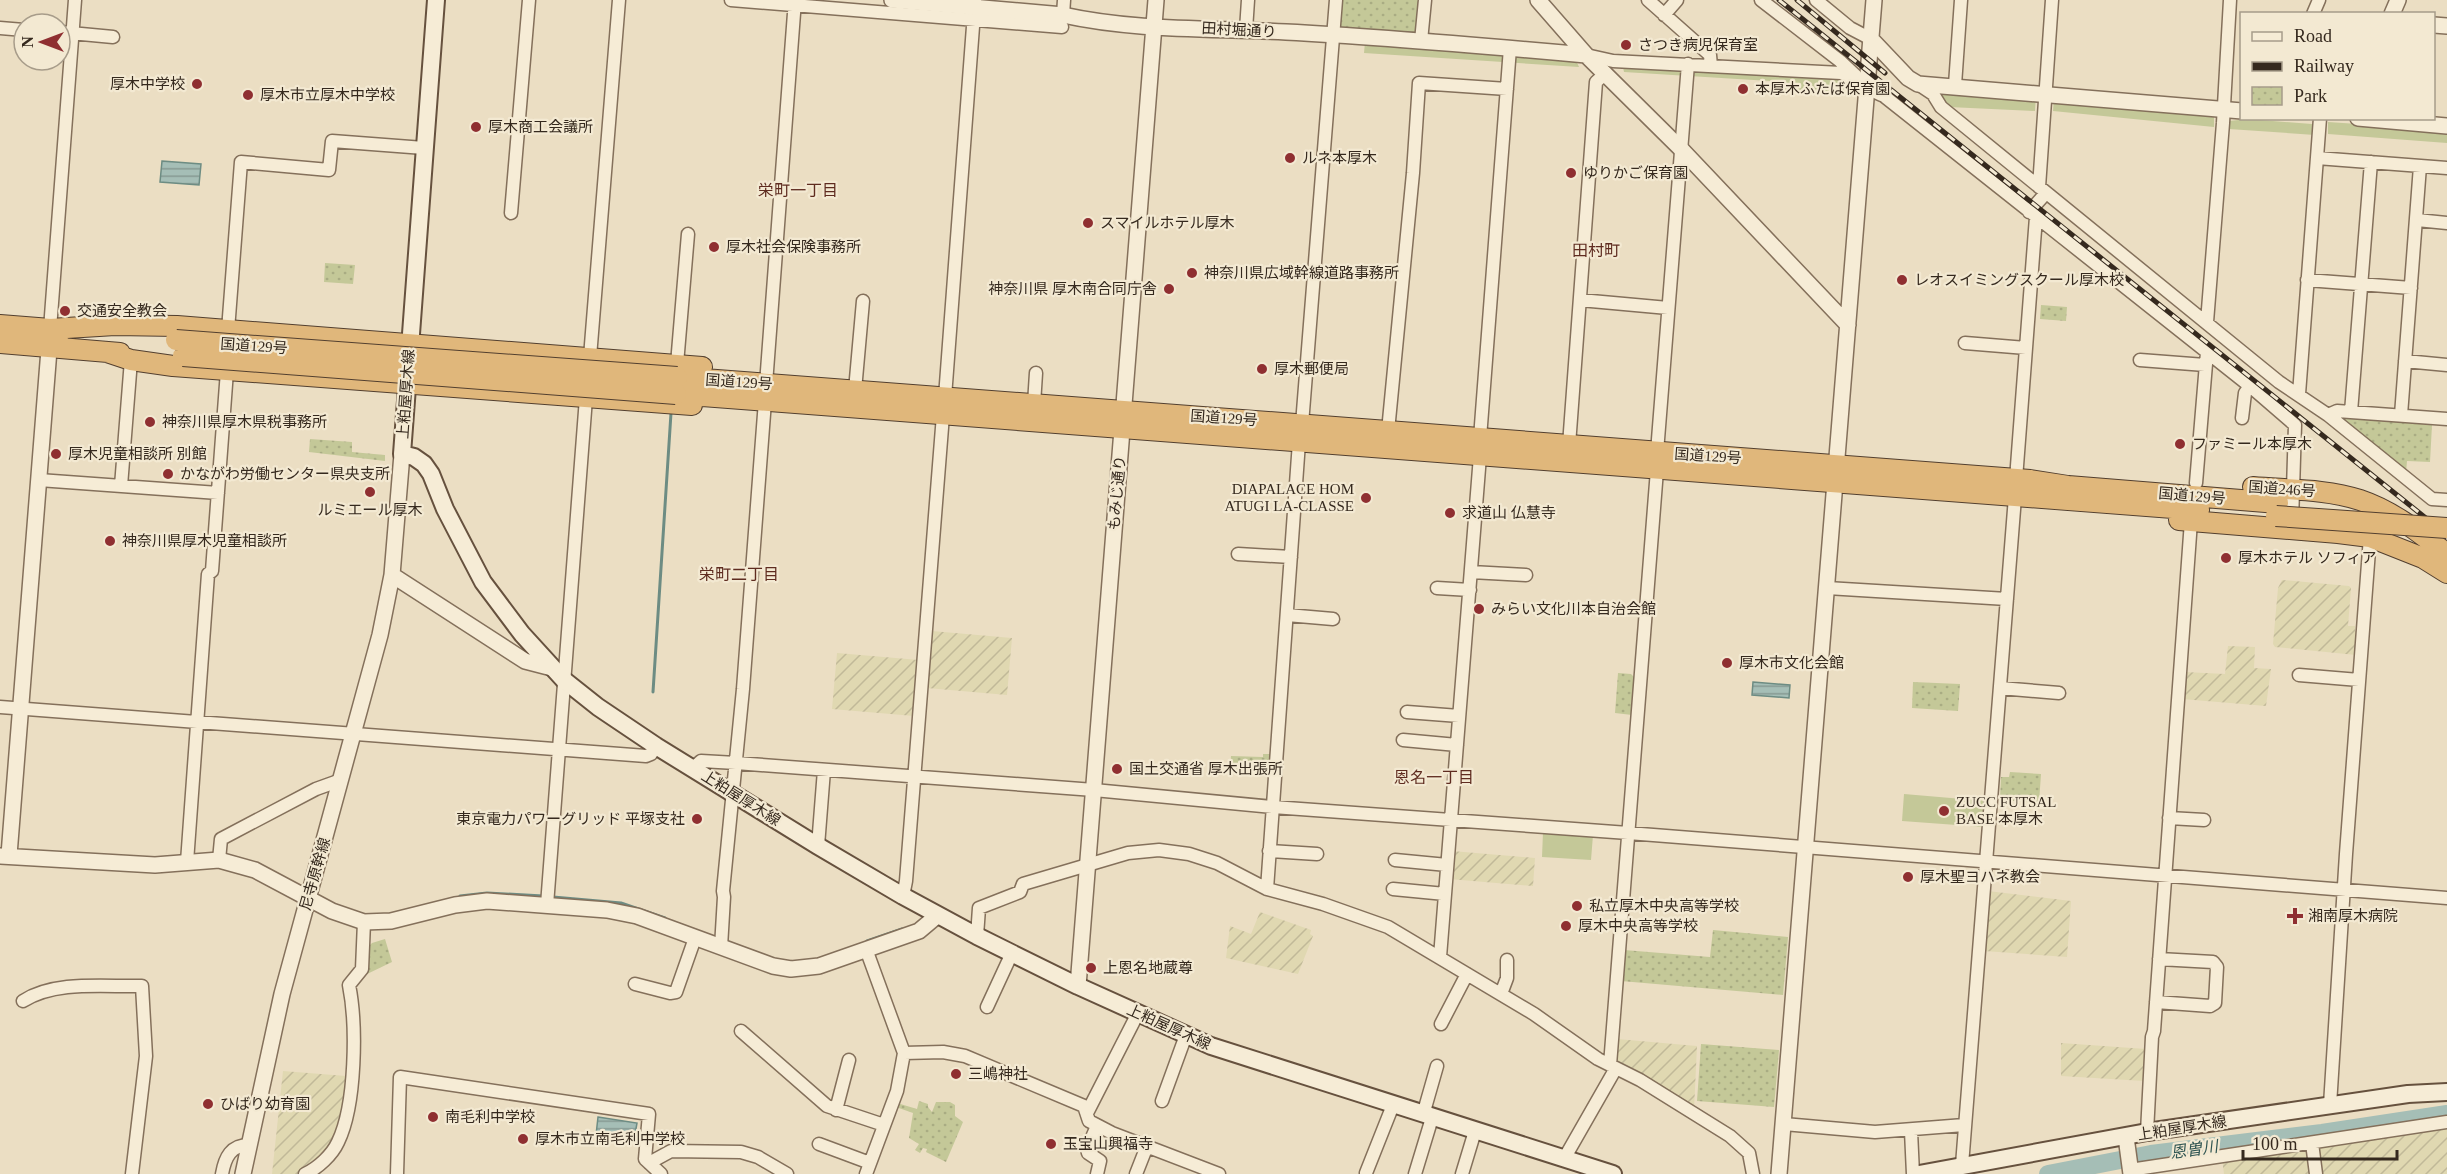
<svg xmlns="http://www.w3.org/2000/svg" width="2447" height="1174" font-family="'Times New Roman','Noto Sans JP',serif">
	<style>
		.farmland { fill: url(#farmland-furrows) }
		.green { fill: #c4c898 }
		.park { fill: url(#park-dots) }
		.water { fill: url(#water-rules); stroke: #6d8c83; stroke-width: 1.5 }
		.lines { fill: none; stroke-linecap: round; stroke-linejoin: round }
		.stream { stroke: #6d8c83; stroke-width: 3 }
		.river { stroke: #a5beb6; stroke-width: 18 }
		.minor-casing { stroke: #84705b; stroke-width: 15 }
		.tertiary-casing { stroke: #84705b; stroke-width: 18 }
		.secondary-casing { stroke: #66513e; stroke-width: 20 }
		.trunk-casing { stroke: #523f2f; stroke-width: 22 }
		.minor { stroke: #f6ecd6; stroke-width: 12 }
		.tertiary { stroke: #f6ecd6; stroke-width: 15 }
		.secondary { stroke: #f6ecd6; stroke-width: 16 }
		.trunk { stroke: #e0b77b; stroke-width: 20 }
		.rail-casing { stroke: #35291e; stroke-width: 5 }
		.rail { stroke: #f3e9d2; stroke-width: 3; stroke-dasharray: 9; stroke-linecap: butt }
		.trunk-bridge-casing { stroke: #523f2f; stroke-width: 22; stroke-linecap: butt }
		.trunk-bridge { stroke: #e0b77b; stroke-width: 20 }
		.poi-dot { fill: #8f2f31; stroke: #f3e9d2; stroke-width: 2 }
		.labels { text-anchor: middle; stroke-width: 4.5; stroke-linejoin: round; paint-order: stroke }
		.street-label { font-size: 15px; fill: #35291e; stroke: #f3e9d2 }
		.poi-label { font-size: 15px; fill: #35291e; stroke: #f3e9d2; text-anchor: start }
		.neighbourhood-label { font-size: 16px; fill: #5f2c20; stroke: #f3e9d2 }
		.water-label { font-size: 16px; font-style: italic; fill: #2e5451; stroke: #f3e9d2 }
	</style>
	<defs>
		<pattern id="farmland-furrows" width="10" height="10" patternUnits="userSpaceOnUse" patternTransform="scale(1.5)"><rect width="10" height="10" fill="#e0d8b1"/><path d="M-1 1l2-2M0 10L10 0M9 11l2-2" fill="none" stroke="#c1b998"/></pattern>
		<pattern id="park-dots" width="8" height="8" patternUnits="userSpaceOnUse" patternTransform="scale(1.5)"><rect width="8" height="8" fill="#c4c898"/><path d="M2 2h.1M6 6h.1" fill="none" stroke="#a9ac83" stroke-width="1.8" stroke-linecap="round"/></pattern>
		<pattern id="water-rules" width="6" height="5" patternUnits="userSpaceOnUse" patternTransform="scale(1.5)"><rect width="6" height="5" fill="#a5beb6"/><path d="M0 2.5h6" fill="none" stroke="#879a93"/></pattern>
	</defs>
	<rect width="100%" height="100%" fill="#ebdec3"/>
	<path class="farmland" d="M 2282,580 L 2349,586 L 2351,588 L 2348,626 L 2355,626 L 2355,631 L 2358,632 L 2356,655 L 2275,647 L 2273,644 L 2278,588 Z
		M 932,631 L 1012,638 L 1007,695 L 927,688 Z
		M 2228,646 L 2255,647 L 2254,668 L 2271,669 L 2266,706 L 2182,699 L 2185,672 L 2225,674 Z
		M 837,653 L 919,660 L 914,716 L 832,709 Z
		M 1452,851 L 1535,858 L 1533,886 L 1449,879 Z
		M 1988,891 L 2071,901 L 2067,957 L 1984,951 Z
		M 1260,912 L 1311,930 L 1310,934 L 1313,936 L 1298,974 L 1226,958 L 1230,926 L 1251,934 Z
		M 1617,1039 L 1697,1046 L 1694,1110 L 1615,1064 Z
		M 2061,1043 L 2146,1049 L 2144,1081 L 2061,1076 Z
		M 283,1071 L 346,1076 L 344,1109 L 335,1143 L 301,1174 L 272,1174 Z
		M 2447,1123 L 2447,1174 L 2224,1174 L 2222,1158 Z"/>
	<path class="green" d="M 1365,42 L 1575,58 L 1579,67 L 1364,53 Z
		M 1622,62 L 1844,77 L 1853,83 L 1838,94 L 1775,89 L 1770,81 L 1624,72 Z
		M 1936,87 L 2036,94 L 2035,111 L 1949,107 L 1937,96 Z
		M 2054,98 L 2214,116 L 2214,127 L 2053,111 Z
		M 2248,119 L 2312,124 L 2316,126 L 2315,135 L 2229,129 L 2229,121 Z
		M 2328,122 L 2447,130 L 2447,143 L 2328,134 Z
		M 1904,794 L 1986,801 L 1984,827 L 1902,821 Z
		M 1543,832 L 1593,835 L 1591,860 L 1542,857 Z"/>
	<path class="park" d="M 1340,0 L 1417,0 L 1421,4 L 1416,34 L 1340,28 L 1339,26 Z
		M 325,263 L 355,265 L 353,284 L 324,282 Z
		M 2041,305 L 2067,307 L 2066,321 L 2040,319 Z
		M 2340,416 L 2432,425 L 2430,462 L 2407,461 L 2406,473 L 2338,420 Z
		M 310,439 L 352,442 L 352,452 L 385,455 L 385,461 L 309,452 Z
		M 1618,673 L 1631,674 L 1634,677 L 1632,715 L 1615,713 Z
		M 1913,682 L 1960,684 L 1958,711 L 1912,708 Z
		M 1263,754 L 1271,754 L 1270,772 L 1230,769 L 1231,756 L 1263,757 Z
		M 2010,772 L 2041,774 L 2039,803 L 2000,800 L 2001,777 L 2009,777 Z
		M 1713,930 L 1788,937 L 1783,995 L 1621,981 L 1624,950 L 1710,957 Z
		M 385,939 L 392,962 L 365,975 L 367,948 L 372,943 Z
		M 1701,1044 L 1779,1050 L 1774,1107 L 1697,1101 Z
		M 919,1101 L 928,1104 L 928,1107 L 932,1112 L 936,1102 L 950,1102 L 955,1105 L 955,1116 L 963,1122 L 946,1162 L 926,1152 L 927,1149 L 923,1148 L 920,1153 L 915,1150 L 919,1144 L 909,1138 L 913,1113 L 896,1107 L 897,1103 L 917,1109 Z"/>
	<path class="water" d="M 162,161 L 201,164 L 199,185 L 160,182 Z
		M 1753,682 L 1790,685 L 1789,698 L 1752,695 Z
		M 598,1117 L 637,1123 L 634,1140 L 596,1135 Z"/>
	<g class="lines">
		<path class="stream" d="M 653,692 L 671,413
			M 460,896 L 487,893 L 543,896
			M 553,897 L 621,903 L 665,918
			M 867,941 L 902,929"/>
		<path class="river" d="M 2048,1174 L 2151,1154 L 2322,1133 L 2447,1114"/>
		<g class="minor-casing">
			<path id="minor" d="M 731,0 L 1062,27
				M 1648,0 L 1710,55 L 1711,66
				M 1761,0 L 1840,61 L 1856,76
				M 1816,0 L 1850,28 L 1871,39
				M 2313,14 L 2319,0
				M 1063,15 L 1064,0
				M 1664,15 L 1677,0
				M 0,28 L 24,30
				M 1246,30 L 1248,0
				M 60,32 L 113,37
				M 1421,41 L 1425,0
				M 1586,55 L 1613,61 L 1841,73 C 1857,80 1868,90 1884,96 L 2250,386 L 2295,425 L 2292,522
				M 1918,84 L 1933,94 L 1941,107 L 2279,382 L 2328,415 L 2432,499 L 2447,500
				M 1955,85 L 1961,0
				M 2317,158 L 2447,168
				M 2039,187 L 2052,0
				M 2029,212 L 2046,193
				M 511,213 L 529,0
				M 2417,220 L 2447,223
				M 2307,280 L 2411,288
				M 1580,300 L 1668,308
				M 2207,322 L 2223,123 L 2230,0
				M 50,329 L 75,0
				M 228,330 L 241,162 L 329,170 L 332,141 L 424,148
				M 1965,343 L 2026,348
				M 590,357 L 619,0
				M 2140,360 L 2205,365
				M 2405,361 L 2447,365
				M 677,364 L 688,234
				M 766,384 L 795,0
				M 855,390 L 863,301
				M 2299,394 L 2320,118
				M 945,397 L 975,0
				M 1034,404 L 1036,373
				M 2351,412 L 2371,162
				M 2328,415 L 2337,411 L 2447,419
				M 2401,415 L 2420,166
				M 2242,418 L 2245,393 L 2250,386
				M 1302,424 L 1336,0
				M 1388,431 L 1413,173 L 1419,83 L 1507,89
				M 1480,438 L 1510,48
				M 1569,445 L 1596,82 L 1606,73
				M 1657,452 L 1688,64
				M 2016,479 L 2036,217
				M 39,480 L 218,493
				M 2196,483 L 2207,352
				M 121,486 L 131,360
				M 1238,554 L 1291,557
				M 1471,572 L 1526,575
				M 1437,588 L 1470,590
				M 1827,588 L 2007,599
				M 1287,615 L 1333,619
				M 2299,675 L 2359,680
				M 2000,688 L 2059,693
				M 0,707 L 646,756 L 651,754 L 656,746
				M 1407,712 L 1459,716
				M 1403,740 L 1457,745
				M 693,768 L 701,761 L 736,763 L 1094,790 L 1273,807 L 1628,833 L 2447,898
				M 2169,818 L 2204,820
				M 818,846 L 824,770
				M 1269,851 L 1317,854
				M 219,860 L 221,839 L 316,789 L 341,780
				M 1395,860 L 1447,865
				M 187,862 L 208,574 L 212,571 L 227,371
				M 1267,889 L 1299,442
				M 1393,889 L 1445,894
				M 903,896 L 906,881 L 943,415
				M 547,905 L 586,398
				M 977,936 L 979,908 L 1020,892 L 1023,884 L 1128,853 L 1159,850 L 1189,854 L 1217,863 L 1267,889 L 1323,904 L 1388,927 L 1534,1014 L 1598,1059 L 1640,1080 L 1730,1136 L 1749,1153 L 1753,1174
				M 721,947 L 724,897 L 723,891 L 743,689 L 765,401
				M 866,949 L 904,1053 L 897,1091 L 866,1174
				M 1440,957 L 1480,456
				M 635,984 L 670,993 L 676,992 L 695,938
				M 1501,994 L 1507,978 L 1507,960
				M 23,1001 C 56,980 105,987 142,986 L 146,1056 L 132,1174
				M 2156,1002 L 2210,1006 L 2215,1003 L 2217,967 L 2213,962 L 2159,959
				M 987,1007 L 1012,953
				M 1441,1024 L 1467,974
				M 741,1031 L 827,1106 L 884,1125
				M 904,1053 L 943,1052 L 965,1056 L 1084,1106 L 1089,1121 L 1112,1133 L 1219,1174
				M 1610,1065 L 1657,470
				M 1162,1101 L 1186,1035
				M 2330,1105 L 2346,854 L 2370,537
				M 836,1110 L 849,1060
				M 1087,1113 L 1138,1013
				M 1423,1115 L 1437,1066
				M 1784,1124 L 1875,1132 L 1964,1125
				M 1911,1131 L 1913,1174
				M 2147,1132 L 2152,1037 L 2154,1031 L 2191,521
				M 2312,1143 L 2316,1174
				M 819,1144 L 870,1163
				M 1564,1159 L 1616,1068
				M 649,1163 L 671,1151 L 741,1152 L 758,1157 L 787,1174
				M 1962,1165 L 2015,497
				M 2130,1170 L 2447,1122
				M 1366,1173 L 1393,1105
				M 222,1174 C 225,1157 231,1145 249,1145
				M 305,1174 C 318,1168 332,1155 338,1142 C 356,1105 357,1025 349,985 L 362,969 L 364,922
				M 397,1174 L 400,1077 L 649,1114 L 645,1159 L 661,1174
				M 1097,1174 L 1100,1161 L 1088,1153 L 1087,1149 L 1097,1126
				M 1136,1174 L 1147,1146
				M 1415,1174 L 1432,1118
				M 1462,1174 L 1475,1131"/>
		</g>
		<g class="tertiary-casing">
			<path id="tertiary" d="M 892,0 L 1063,15 C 1135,31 1212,28 1286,32 C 1386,37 1486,46 1586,55
				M 1538,0 L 1586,55 L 1681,149 L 1848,325
				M 2392,14 L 2398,0
				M 2434,25 L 2447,26
				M 1871,39 L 1908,78 L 1918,84 L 2242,111
				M 2358,118 L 2447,126
				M 392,575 L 525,661 L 552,668
				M 9,855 L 50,337
				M 0,856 L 155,865 L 219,860 L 255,870 L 332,911 L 364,922 L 391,921 L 455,905 L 487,901 L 607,910 L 637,916 L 773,966 L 791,969 L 819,966 L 919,931 L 938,915
				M 1078,986 L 1156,0
				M 2126,1137 L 2131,1174
				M 243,1174 L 282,994 L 380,635 L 392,575 L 402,454
				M 1779,1174 L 1874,0"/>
		</g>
		<g class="secondary-casing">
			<path id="secondary" d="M 436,0 L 402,454 L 414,457 L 424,464 L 431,474 L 445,509 L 483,582 L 522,634 L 564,680 L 598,707 L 656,746 L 818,846 L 903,896 L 977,936 L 1078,986 L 1211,1046 L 1613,1174
				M 1919,1174 L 2147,1132 L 2408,1094 L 2447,1092"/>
		</g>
		<g class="trunk-casing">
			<path id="trunk" d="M 0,325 L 63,330
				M 50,329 L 115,325 L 177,326 L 702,367
				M 0,343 L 120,353
				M 107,352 L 131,360 L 173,366 L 692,405
				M 677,377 L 2030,480 L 2068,486 L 2278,503
				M 676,394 L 2199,510
				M 2253,487 C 2289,490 2326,489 2360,500 C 2393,511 2420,533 2447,554
				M 2179,520 L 2338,533 L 2370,537 L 2423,558 L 2447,573"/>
		</g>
		<use href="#minor" class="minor"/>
		<use href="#tertiary" class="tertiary"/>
		<use href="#secondary" class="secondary"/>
		<use href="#trunk" class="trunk"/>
		<g class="rail-casing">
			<path id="rail" d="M 1779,0 L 2447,535
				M 1797,0 L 1885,73"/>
		</g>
		<use href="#rail" class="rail"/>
		<g class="trunk-bridge-casing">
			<path id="trunk-bridge" d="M 176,340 L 677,377
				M 183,356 L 676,394
				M 2276,516 L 2447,528"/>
		</g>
		<use href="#trunk-bridge" class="trunk-bridge"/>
	</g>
	<g class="poi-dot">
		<circle cx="1626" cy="45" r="6"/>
		<circle cx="197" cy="84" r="6"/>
		<circle cx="1743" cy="89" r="6"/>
		<circle cx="248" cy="95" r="6"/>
		<circle cx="476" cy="127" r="6"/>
		<circle cx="1290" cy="158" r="6"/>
		<circle cx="1571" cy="173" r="6"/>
		<circle cx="1088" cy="223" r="6"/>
		<circle cx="714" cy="247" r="6"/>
		<circle cx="1192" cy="273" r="6"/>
		<circle cx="1902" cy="280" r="6"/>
		<circle cx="1169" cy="289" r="6"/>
		<circle cx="65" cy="311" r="6"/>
		<circle cx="1262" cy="369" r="6"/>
		<circle cx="150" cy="422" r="6"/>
		<circle cx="2180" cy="444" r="6"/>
		<circle cx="56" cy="454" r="6"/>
		<circle cx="168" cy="474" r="6"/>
		<circle cx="370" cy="492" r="6"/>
		<circle cx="1366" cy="498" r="6"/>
		<circle cx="1450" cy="513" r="6"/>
		<circle cx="110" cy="541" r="6"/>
		<circle cx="2226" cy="558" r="6"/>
		<circle cx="1479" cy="609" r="6"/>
		<circle cx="1727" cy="663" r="6"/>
		<circle cx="1117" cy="769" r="6"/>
		<circle cx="1944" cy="811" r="6"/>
		<circle cx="697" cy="819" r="6"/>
		<circle cx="1908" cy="877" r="6"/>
		<circle cx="1577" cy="906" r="6"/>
		<path d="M2292 907h6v6h6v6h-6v6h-6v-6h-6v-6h6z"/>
		<circle cx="1566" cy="926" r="6"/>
		<circle cx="1091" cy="968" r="6"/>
		<circle cx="956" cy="1074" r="6"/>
		<circle cx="208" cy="1104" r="6"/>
		<circle cx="433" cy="1117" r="6"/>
		<circle cx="523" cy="1139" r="6"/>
		<circle cx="1051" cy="1144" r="6"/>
	</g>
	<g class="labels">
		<g class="street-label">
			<text transform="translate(1239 30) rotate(3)" y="5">田村堀通り</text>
			<text transform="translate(254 346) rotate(4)" y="5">国道129号</text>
			<text transform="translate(739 382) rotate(4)" y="5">国道129号</text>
			<text transform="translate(406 394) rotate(-86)" y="5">上粕屋厚木線</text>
			<text transform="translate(1224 418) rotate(4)" y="5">国道129号</text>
			<text transform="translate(1708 456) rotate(4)" y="5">国道129号</text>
			<text transform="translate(2282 489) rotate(4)" y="5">国道246号</text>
			<text transform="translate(1117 493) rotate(-85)" y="5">もみじ通り</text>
			<text transform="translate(2192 496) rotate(5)" y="5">国道129号</text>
			<text transform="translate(741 798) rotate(32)" y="5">上粕屋厚木線</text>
			<text transform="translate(315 874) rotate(-74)" y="5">尼寺原幹線</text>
			<text transform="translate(1169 1027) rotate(24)" y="5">上粕屋厚木線</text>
			<text transform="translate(2182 1128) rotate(-9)" y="5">上粕屋厚木線</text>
		</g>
		<g class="poi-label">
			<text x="1638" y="50">さつき病児保育室</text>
			<text x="185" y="89" text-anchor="end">厚木中学校</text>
			<text x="1755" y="94">本厚木ふたば保育園</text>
			<text x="260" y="100">厚木市立厚木中学校</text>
			<text x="488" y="132">厚木商工会議所</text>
			<text x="1302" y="163">ルネ本厚木</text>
			<text x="1583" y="178">ゆりかご保育園</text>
			<text x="1100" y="228">スマイルホテル厚木</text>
			<text x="726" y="252">厚木社会保険事務所</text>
			<text x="1204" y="278">神奈川県広域幹線道路事務所</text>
			<text x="1914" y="285">レオスイミングスクール厚木校</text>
			<text x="1157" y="294" text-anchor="end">神奈川県 厚木南合同庁舎</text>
			<text x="77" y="316">交通安全教会</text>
			<text x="1274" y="374">厚木郵便局</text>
			<text x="162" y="427">神奈川県厚木県税事務所</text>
			<text x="2192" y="449">ファミール本厚木</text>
			<text x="68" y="459">厚木児童相談所 別館</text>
			<text x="180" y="479">かながわ労働センター県央支所</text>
			<text x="1354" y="494" text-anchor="end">DIAPALACE HOM<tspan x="1354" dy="17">ATUGI LA-CLASSE</tspan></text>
			<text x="370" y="515" text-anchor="middle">ルミエール厚木</text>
			<text x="1462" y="518">求道山 仏慧寺</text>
			<text x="122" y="546">神奈川県厚木児童相談所</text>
			<text x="2238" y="563">厚木ホテル ソフィア</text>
			<text x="1491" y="614">みらい文化川本自治会館</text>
			<text x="1739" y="668">厚木市文化会館</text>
			<text x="1129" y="774">国土交通省 厚木出張所</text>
			<text x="1956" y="807">ZUCC FUTSAL<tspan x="1956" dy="17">BASE 本厚木</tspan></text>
			<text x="685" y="824" text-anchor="end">東京電力パワーグリッド 平塚支社</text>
			<text x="1920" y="882">厚木聖ヨハネ教会</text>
			<text x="1589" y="911">私立厚木中央高等学校</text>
			<text x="2308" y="921">湘南厚木病院</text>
			<text x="1578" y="931">厚木中央高等学校</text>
			<text x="1103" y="973">上恩名地蔵尊</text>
			<text x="968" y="1079">三嶋神社</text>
			<text x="220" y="1109">ひばり幼育園</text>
			<text x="445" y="1122">南毛利中学校</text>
			<text x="535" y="1144">厚木市立南毛利中学校</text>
			<text x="1063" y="1149">玉宝山興福寺</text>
		</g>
		<g class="neighbourhood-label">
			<text x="798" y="196">栄町一丁目</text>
			<text x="1596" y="256">田村町</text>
			<text x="739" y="580">栄町二丁目</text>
			<text x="1434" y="783">恩名一丁目</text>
		</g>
		<g class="water-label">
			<text transform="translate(2194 1149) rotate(-8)" y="6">恩曽川</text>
		</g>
	</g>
	<rect x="2240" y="12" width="195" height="108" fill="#f3e9d2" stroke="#a79c8a" stroke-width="1.5"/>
	<rect x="2252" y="32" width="30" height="9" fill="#f6ecd6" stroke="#a79c8a" stroke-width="1.5"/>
	<text x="2294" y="42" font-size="18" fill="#35291e">Road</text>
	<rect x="2252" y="62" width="30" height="9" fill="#35291e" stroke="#a79c8a" stroke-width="1.5"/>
	<text x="2294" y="72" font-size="18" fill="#35291e">Railway</text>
	<rect x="2252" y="87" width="30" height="18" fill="url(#park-dots)" stroke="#a79c8a" stroke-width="1.5"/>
	<text x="2294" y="102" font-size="18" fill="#35291e">Park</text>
	<g transform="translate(42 42) rotate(270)"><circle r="28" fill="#f3e9d2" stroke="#a79c8a" stroke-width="1.5"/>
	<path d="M0-4.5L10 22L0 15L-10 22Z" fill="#8f2f31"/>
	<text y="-9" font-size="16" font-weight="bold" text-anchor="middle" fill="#35291e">N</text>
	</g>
	<path d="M2243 1150v9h154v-9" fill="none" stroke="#35291e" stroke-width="3"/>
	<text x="2252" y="1150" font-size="18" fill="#35291e" stroke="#f3e9d2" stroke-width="4.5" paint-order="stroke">100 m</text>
</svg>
